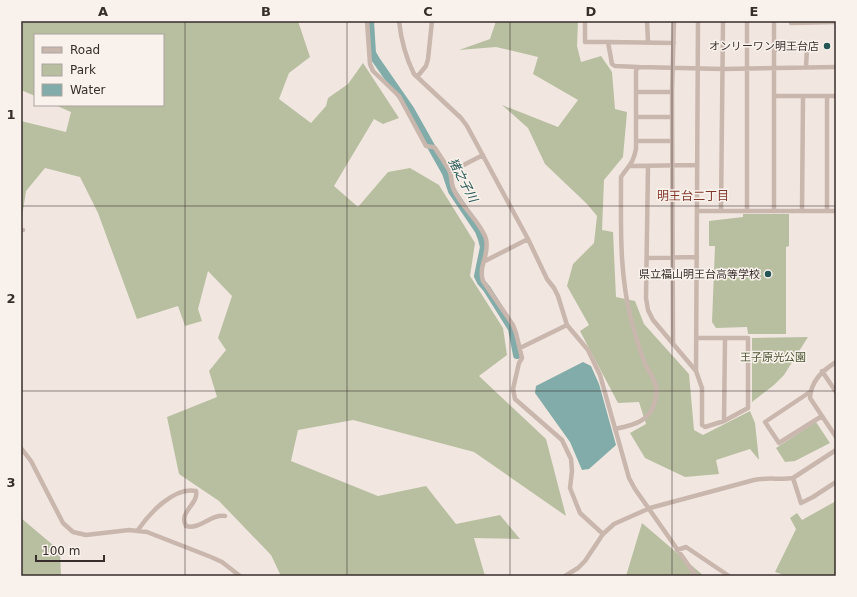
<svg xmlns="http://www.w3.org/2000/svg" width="857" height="597" font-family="'DejaVu Sans','Noto Sans JP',sans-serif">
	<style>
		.green { fill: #b8bfa1 }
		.water { fill: #81aca9 }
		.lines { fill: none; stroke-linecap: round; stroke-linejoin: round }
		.river { stroke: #81aca9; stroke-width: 8 }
		.minor { stroke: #c9b6ad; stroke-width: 4.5 }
		.grid { fill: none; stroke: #372d2b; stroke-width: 1; stroke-opacity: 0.55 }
		.poi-dot { fill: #235654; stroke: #f9f2ec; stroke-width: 1.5 }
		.labels { text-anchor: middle; stroke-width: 3; stroke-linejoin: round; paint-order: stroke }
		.poi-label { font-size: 11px; fill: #372d2b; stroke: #f9f2ec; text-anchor: end }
		.park-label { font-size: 11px; fill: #4b5431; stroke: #f9f2ec }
		.water-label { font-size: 12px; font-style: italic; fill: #235654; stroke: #f9f2ec }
		.neighbourhood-label { font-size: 12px; fill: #80362a; stroke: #f9f2ec }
		.neatline { fill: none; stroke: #372d2b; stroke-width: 1.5 }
		.grid-label { font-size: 13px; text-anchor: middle; font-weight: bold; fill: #372d2b }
	</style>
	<rect width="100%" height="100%" fill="#f1e7e0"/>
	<path class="green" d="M 21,21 L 298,21 L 310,57 L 289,73 L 279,99 L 311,123 L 326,106 L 328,98 L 348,84 L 363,63 L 399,118 L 383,124 L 374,119 L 334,186 L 358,207 L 388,172 L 410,168 L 439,185 L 475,243 L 470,276 L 503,328 L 507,355 L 479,376 L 546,439 L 566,516 L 474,452 L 353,420 L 298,430 L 291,461 L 378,496 L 426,486 L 456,524 L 500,515 L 520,539 L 474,538 L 485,576 L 281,576 L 271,555 L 219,501 L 179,474 L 167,417 L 217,397 L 209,371 L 226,350 L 218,338 L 232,296 L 208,271 L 198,309 L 202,321 L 185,326 L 178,306 L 137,319 L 98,213 L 80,177 L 45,168 L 26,191 L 21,223 L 21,121 L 66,132 L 71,112 L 55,105 L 163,105 L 163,35 L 35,35 L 35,96 L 21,90 Z
		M 496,21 L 578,21 L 577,46 L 581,62 L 601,56 L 612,72 L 615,109 L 627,112 L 623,157 L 604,180 L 602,230 L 613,232 L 616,297 L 635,301 L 644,324 L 689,374 L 694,430 L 703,435 L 750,411 L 755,423 L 759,460 L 750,449 L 716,460 L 719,474 L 685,477 L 645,458 L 630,433 L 646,424 L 639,402 L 618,403 L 580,331 L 589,325 L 567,286 L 573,264 L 594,243 L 597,216 L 587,204 L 545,164 L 528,128 L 502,105 L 558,127 L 578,100 L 533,74 L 538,57 L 496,47 L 459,50 L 490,39 Z
		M 743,214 L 789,214 L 789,246 L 786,247 L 786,334 L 748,334 L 747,327 L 716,328 L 712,322 L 715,246 L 709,246 L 709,221 L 743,217 Z
		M 808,337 L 784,375 L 774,385 L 752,402 L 752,338 Z
		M 816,422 L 830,443 L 795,461 L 785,462 L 776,448 Z
		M 836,501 L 836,576 L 787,576 L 775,572 L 796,529 L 790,518 L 797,513 L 802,520 Z
		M 21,518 L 60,551 L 61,576 L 21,576 Z
		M 642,523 L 704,576 L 626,576 Z"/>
	<path class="water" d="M 583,362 L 591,366 L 599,384 L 616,445 L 589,469 L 582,470 L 570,442 L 535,393 L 536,386 Z"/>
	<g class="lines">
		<path class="river" d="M 370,21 L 372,53 L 376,60 L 410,109 L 446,173 L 452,191 L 479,231 L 482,239 L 484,247 L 478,276 L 481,282 L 487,289 L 512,329 L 517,355"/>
		<path class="minor" d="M 367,21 L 370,64 L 373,71 L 399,96 L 426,146 L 433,147 L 435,148 C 440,156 446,164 450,172 C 452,178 451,185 454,190 C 461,206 482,224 486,239 C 490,255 478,265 483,281 L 513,325 L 516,333 L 522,358 L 519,363 L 513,389 L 515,399 L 562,440 L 571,459 L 572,471 L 570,488 L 580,513 L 603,534
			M 399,21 C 401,39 406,58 414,74 L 461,118 L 467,126 L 528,239 L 547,279 L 554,288 L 558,296 L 567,325 L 588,350 L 600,375 L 629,478 L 635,489 L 696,576
			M 585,21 L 585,42 L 608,42 L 612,64 L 615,66 L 639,67
			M 647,21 L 648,42
			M 747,21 L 747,210
			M 774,21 L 774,211
			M 791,21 L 791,23 L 836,22
			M 608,42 L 674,43
			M 774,50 L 807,48 L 806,67
			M 417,77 L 426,66 L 428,59 L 432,21
			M 636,92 L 672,92
			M 774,96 L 836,96
			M 636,117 L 672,117
			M 636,141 L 672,141
			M 630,166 L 697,165
			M 648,166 L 646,298 L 648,310 L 653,320 L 696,371
			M 450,172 L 483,155
			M 721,210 L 723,21
			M 802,210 L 803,96
			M 697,211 L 836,211
			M 827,211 L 827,96
			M 21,230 L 23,230
			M 647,258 L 697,257
			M 485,261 L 528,239
			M 697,338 L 748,338 L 748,408 L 724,421 L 705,427 L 702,425 L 702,388 L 696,371 L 698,21
			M 673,344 L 672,92 L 674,21
			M 520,348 L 567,325
			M 836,362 C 822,371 811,381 810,398 L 836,437
			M 822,371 L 836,392
			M 810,392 L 765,422 L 779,443 L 822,416
			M 724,421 L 725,339
			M 615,429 C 633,425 650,422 655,401 C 656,397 657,391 656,386 C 654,378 649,371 645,364 C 640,351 636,337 632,323 C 619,275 621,227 621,177 C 629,165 633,164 636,149 L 636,70 L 639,67 L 723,69 L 836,67
			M 21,448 L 31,461 L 63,523 L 73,532 L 86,535 L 129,530 L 147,532 L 211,557 L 222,562 L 240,576
			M 793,478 L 801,503 L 813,497 L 836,482
			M 138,530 C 149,514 174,486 196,491 C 199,504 178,512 186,526 C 200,530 210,514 225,516
			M 677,550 L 686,547 L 729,576
			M 565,576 L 578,568 L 585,561 L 603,534 L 614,524 L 650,508 L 754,480 C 767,477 780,480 793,478 L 836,450"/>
	</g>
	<path class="grid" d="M 185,21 L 185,576M 347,21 L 347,576M 510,21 L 510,576M 672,21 L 672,576M 21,206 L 836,206M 21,391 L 836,391"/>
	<g class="poi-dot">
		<circle cx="827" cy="46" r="4"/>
		<circle cx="768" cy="274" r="4"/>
	</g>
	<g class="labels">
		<g class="poi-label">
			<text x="819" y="50">オンリーワン明王台店</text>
			<text x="760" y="278">県立福山明王台高等学校</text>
		</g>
		<g class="park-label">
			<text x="773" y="361">王子原光公園</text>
		</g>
		<g class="water-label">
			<text transform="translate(463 180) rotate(62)" y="4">猪之子川</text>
		</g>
		<g class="neighbourhood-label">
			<text x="693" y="200">明王台二丁目</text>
		</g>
	</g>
	<rect width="857" height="597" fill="none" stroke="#f9f2ec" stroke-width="44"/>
	<rect x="34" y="34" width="130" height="72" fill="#f9f2ec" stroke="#aba39f"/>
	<rect x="42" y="47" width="20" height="6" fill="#c9b6ad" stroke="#aba39f"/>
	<text x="70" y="54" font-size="12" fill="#372d2b">Road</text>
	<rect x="42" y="64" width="20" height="12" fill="#b8bfa1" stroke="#aba39f"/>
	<text x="70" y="74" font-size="12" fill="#372d2b">Park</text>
	<rect x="42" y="84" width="20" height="12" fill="#81aca9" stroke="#aba39f"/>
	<text x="70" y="94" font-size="12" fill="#372d2b">Water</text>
	<path d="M36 555v6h68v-6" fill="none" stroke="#372d2b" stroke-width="2"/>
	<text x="42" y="555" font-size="12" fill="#372d2b" stroke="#f9f2ec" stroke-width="3" paint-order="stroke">100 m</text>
	<rect x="22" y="22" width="813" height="553" class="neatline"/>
	<g class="grid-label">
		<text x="103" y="16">A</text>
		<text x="266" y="16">B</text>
		<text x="428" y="16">C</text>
		<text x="591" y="16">D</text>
		<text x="754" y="16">E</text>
		<text x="11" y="119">1</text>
		<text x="11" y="303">2</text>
		<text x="11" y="487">3</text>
	</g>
</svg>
